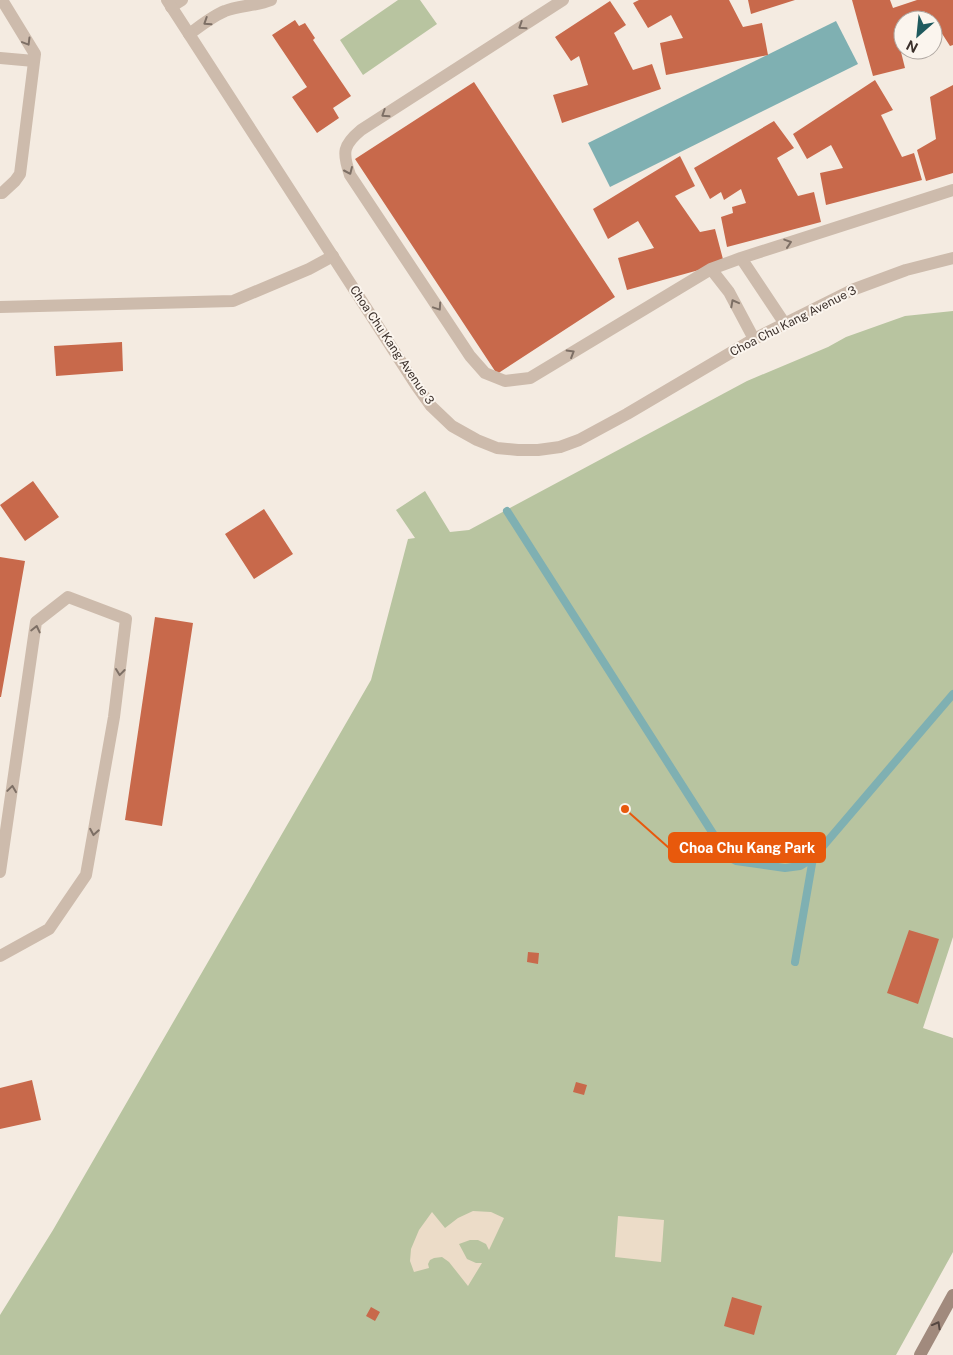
<svg xmlns="http://www.w3.org/2000/svg" width="953" height="1355" font-family="'Public Sans',sans-serif">
	<style>
		.green { fill: #b8c4a0 }
		.plaza { fill: #ecdcc8 }
		.water { fill: #7fb0b2 }
		.lines { fill: none; stroke-linecap: round; stroke-linejoin: round }
		.stream { stroke: #7fb0b2; stroke-width: 8 }
		.building { fill: #c8694b }
		.lane { stroke: #cdbbac; stroke-width: 12 }
		.street { stroke: #cdbbac; stroke-width: 12 }
		.secondary { stroke: #a18a7d; stroke-width: 12 }
		.oneway { stroke: #7d6f65 }
		.oneway2 { stroke: #544640 }
		.labels { text-anchor: middle; stroke-width: 4; stroke-linejoin: round; paint-order: stroke }
		.street-label { font-size: 12px; fill: #3b302b; stroke: #fbf5ee }
		.leader { fill: none; stroke: #e8590c; stroke-width: 2 }
		.callout-dot { fill: #e8590c; stroke: #fbf5ee; stroke-width: 2 }
		.callout { fill: #e8590c; stroke: #e8590c; stroke-width: 2 }
		.callout-label { font-size: 14px; text-anchor: middle; font-weight: bold; fill: #fff }
	</style>
	<rect width="100%" height="100%" fill="#f4ebe1"/>
	<path class="green" d="M 398,0 L 420,0 L 437,24 L 363,75 L 340,40 Z
		M 953,311 L 953,937 L 923,1028 L 953,1038 L 953,1252 L 896,1355 L 0,1355 L 0,1315 L 53,1230 L 371,680 L 408,539 L 415,538 L 396,510 L 425,491 L 450,532 L 469,530 L 747,381 L 828,347 L 846,337 L 905,316 Z"/>
	<path class="plaza" d="M 473,1211 L 491,1212 L 504,1218 L 489,1250 L 486,1244 L 478,1240 L 470,1240 L 459,1244 L 467,1259 L 476,1263 L 482,1263 L 468,1286 L 449,1262 L 442,1257 L 434,1258 L 430,1260 L 428,1264 L 429,1268 L 414,1272 L 410,1261 L 411,1249 L 419,1230 L 432,1212 L 445,1228 L 458,1218 Z
		M 618,1216 L 664,1220 L 661,1262 L 615,1257 Z"/>
	<path class="water" d="M 836,21 L 858,64 L 610,187 L 588,143 Z"/>
	<g class="lines">
		<path class="stream" d="M 507,511 L 728,857 L 736,861 L 785,868 L 800,866 L 813,858 L 953,694
			M 795,962 L 813,858"/>
	</g>
	<path class="building" d="M 639,0 L 729,0 L 743,27 L 762,23 L 768,55 L 666,75 L 660,43 L 683,38 L 671,15 L 648,28 L 633,3 Z
		M 748,0 L 795,0 L 751,14 Z
		M 852,0 L 890,0 L 893,8 L 917,0 L 953,0 L 953,45 L 950,46 L 932,18 L 928,20 L 903,20 L 903,32 L 897,36 L 905,68 L 873,76 Z
		M 610,1 L 626,25 L 614,33 L 633,70 L 652,64 L 661,89 L 562,123 L 553,95 L 588,85 L 579,56 L 571,61 L 555,37 Z
		M 295,20 L 299,26 L 305,23 L 315,38 L 313,40 L 351,96 L 333,108 L 339,118 L 317,133 L 292,97 L 307,87 L 272,35 Z
		M 875,80 L 893,110 L 881,115 L 902,157 L 914,153 L 922,180 L 826,205 L 820,173 L 843,168 L 831,145 L 807,159 L 793,134 Z
		M 474,82 L 615,297 L 497,374 L 355,159 Z
		M 953,85 L 953,173 L 926,181 L 917,150 L 936,139 L 930,97 Z
		M 774,121 L 794,148 L 777,158 L 798,196 L 814,192 L 821,222 L 727,247 L 721,217 L 733,213 L 732,207 L 746,203 L 741,189 L 724,200 L 721,192 L 710,199 L 694,168 Z
		M 680,156 L 695,186 L 675,196 L 700,232 L 715,229 L 724,263 L 627,290 L 618,258 L 654,248 L 638,221 L 608,239 L 593,209 Z
		M 122,342 L 123,371 L 56,376 L 54,346 Z
		M 33,481 L 59,517 L 25,541 L 0,505 Z
		M 264,509 L 293,554 L 254,579 L 225,534 Z
		M 0,557 L 25,561 L 1,697 L 0,697 Z
		M 155,617 L 193,623 L 162,826 L 125,820 Z
		M 909,930 L 939,939 L 918,1004 L 887,993 Z
		M 528,952 L 539,953 L 538,964 L 527,962 Z
		M 32,1080 L 41,1120 L 0,1129 L 0,1088 Z
		M 576,1082 L 587,1085 L 584,1095 L 573,1092 Z
		M 732,1297 L 762,1306 L 754,1335 L 724,1326 Z
		M 371,1307 L 380,1312 L 375,1321 L 366,1316 Z"/>
	<g class="lines">
		<path class="lane" d="M 563,0 L 361,130 C 343,145 342,152 350,175 L 470,356 L 485,373 L 505,381 L 530,378 L 711,269 L 741,258 L 953,190
			M 171,7 L 182,0
			M 189,34 C 199,27 214,15 225,11 C 240,5 257,6 271,0
			M 0,58 L 34,61
			M 0,193 L 2,193 L 15,181 L 20,174 L 35,54 L 2,0
			M 741,258 L 785,324
			M 711,269 L 729,292 L 754,339
			M 0,307 L 233,301 L 309,269 L 333,256
			M 0,872 L 36,622 L 68,597 L 126,619 L 114,717 L 86,875 L 49,929 L 0,956"/>
		<path class="street" d="M 167,0 L 416,385 L 431,406 L 452,426 L 477,440 L 497,448 L 518,450 L 538,450 L 560,447 L 579,440 L 627,414 L 754,339 L 852,290 L 906,270 L 953,258"/>
		<path class="secondary" d="M 920,1355 L 953,1295"/>
	</g>
	<defs><path id="oneway-chevron" d="M-2-3.5L2.5 0L-2 3.5" fill="none" stroke-width="1.6" stroke-linecap="round" stroke-linejoin="round" transform="scale(1.25)"/></defs>
	<g class="oneway">
		<use href="#oneway-chevron" transform="translate(207 22) rotate(147)"/>
		<use href="#oneway-chevron" transform="translate(522 26) rotate(147)"/>
		<use href="#oneway-chevron" transform="translate(27 42) rotate(59)"/>
		<use href="#oneway-chevron" transform="translate(385 114) rotate(147)"/>
		<use href="#oneway-chevron" transform="translate(349 171) rotate(66)"/>
		<use href="#oneway-chevron" transform="translate(788 243) rotate(-18)"/>
		<use href="#oneway-chevron" transform="translate(734 303) rotate(-118)"/>
		<use href="#oneway-chevron" transform="translate(438 307) rotate(56)"/>
		<use href="#oneway-chevron" transform="translate(571 353) rotate(-31)"/>
		<use href="#oneway-chevron" transform="translate(36 629) rotate(-77)"/>
		<use href="#oneway-chevron" transform="translate(120 672) rotate(97)"/>
		<use href="#oneway-chevron" transform="translate(12 789) rotate(-82)"/>
		<use href="#oneway-chevron" transform="translate(94 832) rotate(100)"/>
	</g>
	<use class="oneway2" href="#oneway-chevron" transform="translate(937 1325) rotate(-61)"/>
	<g class="labels">
		<g class="street-label">
			<text transform="translate(793 321) rotate(-27)" y="4">Choa Chu Kang Avenue 3</text>
			<text transform="translate(392 345) rotate(56)" y="4">Choa Chu Kang Avenue 3</text>
		</g>
	</g>
	<path class="leader" d="M625 809L669 848"/>
	<circle class="callout-dot" cx="625" cy="809" r="5"/>
	<rect class="callout" x="669" y="833" width="156" height="29" rx="5"/>
	<g class="callout-label">
		<text x="747" y="853">Choa Chu Kang Park</text>
	</g>
	<g transform="translate(918 35) rotate(207)"><circle r="24" fill="#fbf5ee" stroke="#aea6a0"/>
	<path d="M0-4L9 19L0 12L-9 19Z" fill="#1f5a5e"/>
	<text y="-8" font-size="14" font-weight="bold" text-anchor="middle" fill="#3b302b">N</text>
	</g>
</svg>
